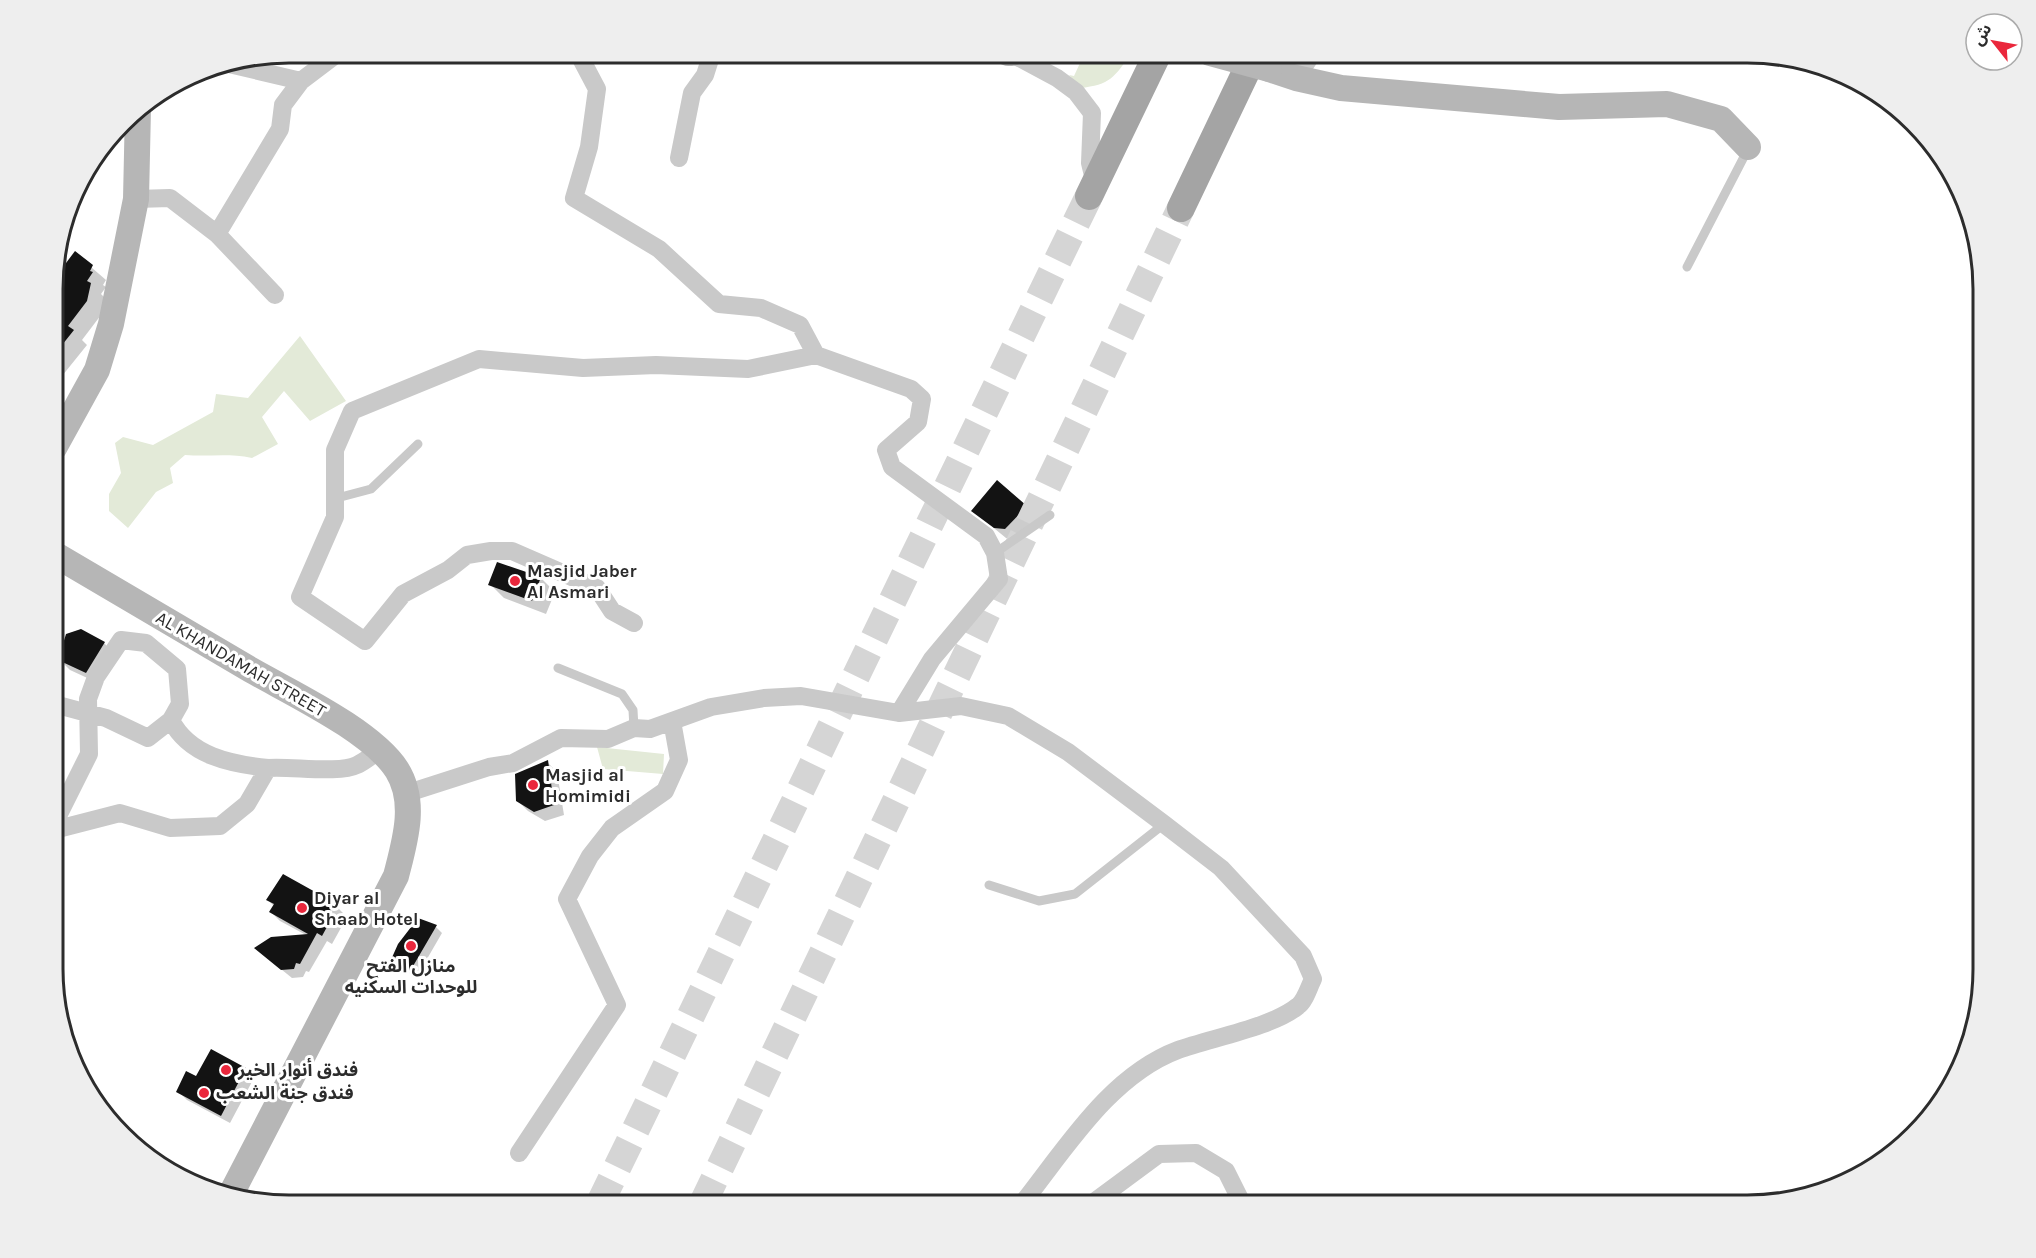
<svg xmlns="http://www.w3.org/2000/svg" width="2036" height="1258" viewBox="0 0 2036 1258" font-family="Karla,'Noto Sans Arabic',sans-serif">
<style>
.green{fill:#e3ead8}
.shadow{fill:#0003}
.building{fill:#131313}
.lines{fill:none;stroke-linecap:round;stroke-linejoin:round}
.primary-tunnel{stroke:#d5d5d5;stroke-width:28;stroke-dasharray:28 14;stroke-linecap:butt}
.lane{stroke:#c9c9c9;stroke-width:9}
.street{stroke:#c9c9c9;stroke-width:18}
.secondary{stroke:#b6b6b6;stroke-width:26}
.primary{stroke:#a4a4a4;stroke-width:28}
.secondary-bridge{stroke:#b6b6b6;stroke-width:26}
.poi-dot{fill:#ea273c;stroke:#fff;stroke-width:2}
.labels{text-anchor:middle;stroke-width:6;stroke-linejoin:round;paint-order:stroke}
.poi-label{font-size:18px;font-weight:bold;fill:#2c2c2c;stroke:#fff;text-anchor:start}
.street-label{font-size:18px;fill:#2c2c2c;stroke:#fff}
.rim{fill:none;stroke:#2c2c2c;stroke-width:3}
</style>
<rect width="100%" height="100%" fill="#fff"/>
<path class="green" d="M1102,53H1131C1115,77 1110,85 1080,88L1069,75L1074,76L1080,63L1097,59Z
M300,336L346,401L310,421L284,391L262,417L278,444L252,458C228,453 209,457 185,455L170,468L173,483L156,492L128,528L109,511V494L121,473L115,443L123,437L153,445L213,412L216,394L248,398Z
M597,747L664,754L663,774L603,769Z"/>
<path class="shadow" d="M76,254L106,280L103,285L106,287L101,294L105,298L101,315L82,340L87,345L54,386V281Z
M997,482L1036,518L1016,539L1006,538L973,511Z
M498,564L541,578L555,592L546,614L504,598L490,584Z
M104,643L114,653L96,682L70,670L60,660Z
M547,762L557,772L564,815L545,821L528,811L517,800Z
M268,900L334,904L343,913L338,922L342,926L332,944L327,941L309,972L306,971L303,977L292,978L256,949L306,935L280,921L271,912L274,906Z
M436,927L442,933L416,978L392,961Z
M245,1069L254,1078L230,1123L187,1100L178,1091Z"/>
<path class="building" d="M75,251L93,265L90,271L93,272L87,281L91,283L87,301L68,326L74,330L54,355V279Z
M997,480L1027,506L1005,529L994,528L971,511Z
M497,562L541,577L532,601L488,585Z
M81,629L105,642L86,673L58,660L66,634Z
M548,760L554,805L534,812L516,801L515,774Z
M283,874L335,903L329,913L333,916L322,936L317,933L300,964L296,963L294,969L281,970L254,948L271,937L308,934L269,912L274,904L266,900Z
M418,918L437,925L409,973L390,962L398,944Z
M211,1049L246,1068L221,1116L176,1092L186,1071L196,1076Z"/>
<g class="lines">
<path class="primary-tunnel" d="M599,1205L1089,196
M702,1205L1181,208"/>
<path class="lane" d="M1687,267L1748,149
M337,498L371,489L418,444
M995,553L1050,515
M558,668L622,694L633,710L634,728
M989,885L1039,901L1075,894L1164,824"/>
<path class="street" d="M578,53L597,89L589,147L574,198L659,249L719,304L761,308L800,325L816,355
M1012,54L1057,78L1076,92L1092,113L1090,163L1095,184
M1296,78L1313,53
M301,81L338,53
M679,158L692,93L705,75L712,53
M136,199L170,198L217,234L280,129L283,105L301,81L229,64
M217,234L275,295
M634,623L612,611L597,588L512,551H491L467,555L448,570L403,594L365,641L300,597L335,517V450L352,411L479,359L583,368L656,365L748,369L816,355L911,389L922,399L918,422L886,450L892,467L986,536L995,553L999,579L932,659L899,713
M54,704L106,718L148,738L171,720
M408,793L489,767L513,763L561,738L608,739L634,728L650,729L711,707L764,698L801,696L899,713L961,706L1008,716L1068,752L1164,824L1221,868L1303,956L1313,979C1309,987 1305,1001 1298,1006C1273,1027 1211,1038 1178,1050C1109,1076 1065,1150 1021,1205
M54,824L89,754L88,699L96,677L121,640L146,643L177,669L180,704L171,720C189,756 231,764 268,768
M54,830L120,813L170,828L220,826L247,804L268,768C291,766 339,774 357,765C366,761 373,754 381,749
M519,1153L617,1005L567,899L590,856L612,828L665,791L679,760L672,721
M1090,1205L1159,1154L1196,1153L1226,1171L1243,1205"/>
<path class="secondary" d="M1008,53H1012
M1269,69L1296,78L1341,88L1559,107L1667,104L1721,119L1748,147
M54,448L97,370L111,324L136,199L138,108
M54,554C120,593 186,632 251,670C293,694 372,731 397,770C417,802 405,841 396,876L230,1196"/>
<path class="primary" d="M1089,196L1158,53
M1181,208L1255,53"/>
<path class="secondary-bridge" d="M1210,53L1269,69"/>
</g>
<g class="poi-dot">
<circle cx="515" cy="581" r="6"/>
<circle cx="533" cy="785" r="6"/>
<circle cx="302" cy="908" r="6"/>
<circle cx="411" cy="946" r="6"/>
<circle cx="226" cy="1070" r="6"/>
<circle cx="204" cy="1093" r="6"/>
</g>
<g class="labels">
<g class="poi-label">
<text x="527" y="577">Masjid Jaber<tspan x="527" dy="21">Al Asmari</tspan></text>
<text x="545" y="781">Masjid al<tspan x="545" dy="21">Homimidi</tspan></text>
<text x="314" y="904">Diyar al<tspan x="314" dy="21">Shaab Hotel</tspan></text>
<text x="411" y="972" text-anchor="middle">منازل الفتح<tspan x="411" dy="21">للوحدات السكنيه</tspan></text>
<text x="238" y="1076">فندق أنوار الخير</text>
<text x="216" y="1099">فندق جنة الشعب</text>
</g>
<g class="street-label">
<text transform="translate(241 664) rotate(30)" y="6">AL KHANDAMAH STREET</text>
</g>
</g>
<path d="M0 0H2036V1258H0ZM289 63H1747A226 226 0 0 1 1973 289V969A226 226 0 0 1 1747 1195H289A226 226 0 0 1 63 969V289A226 226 0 0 1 289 63Z" fill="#eee" fill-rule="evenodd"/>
<path class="rim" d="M289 63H1747A226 226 0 0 1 1973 289V969A226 226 0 0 1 1747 1195H289A226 226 0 0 1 63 969V289A226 226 0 0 1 289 63Z"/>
<g transform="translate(1994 42) rotate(301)"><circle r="28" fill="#ffffff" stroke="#ababab" stroke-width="1.5"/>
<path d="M0-4.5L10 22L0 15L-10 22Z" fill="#ea273c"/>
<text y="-9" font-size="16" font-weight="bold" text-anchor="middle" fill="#2c2c2c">ش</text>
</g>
</svg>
